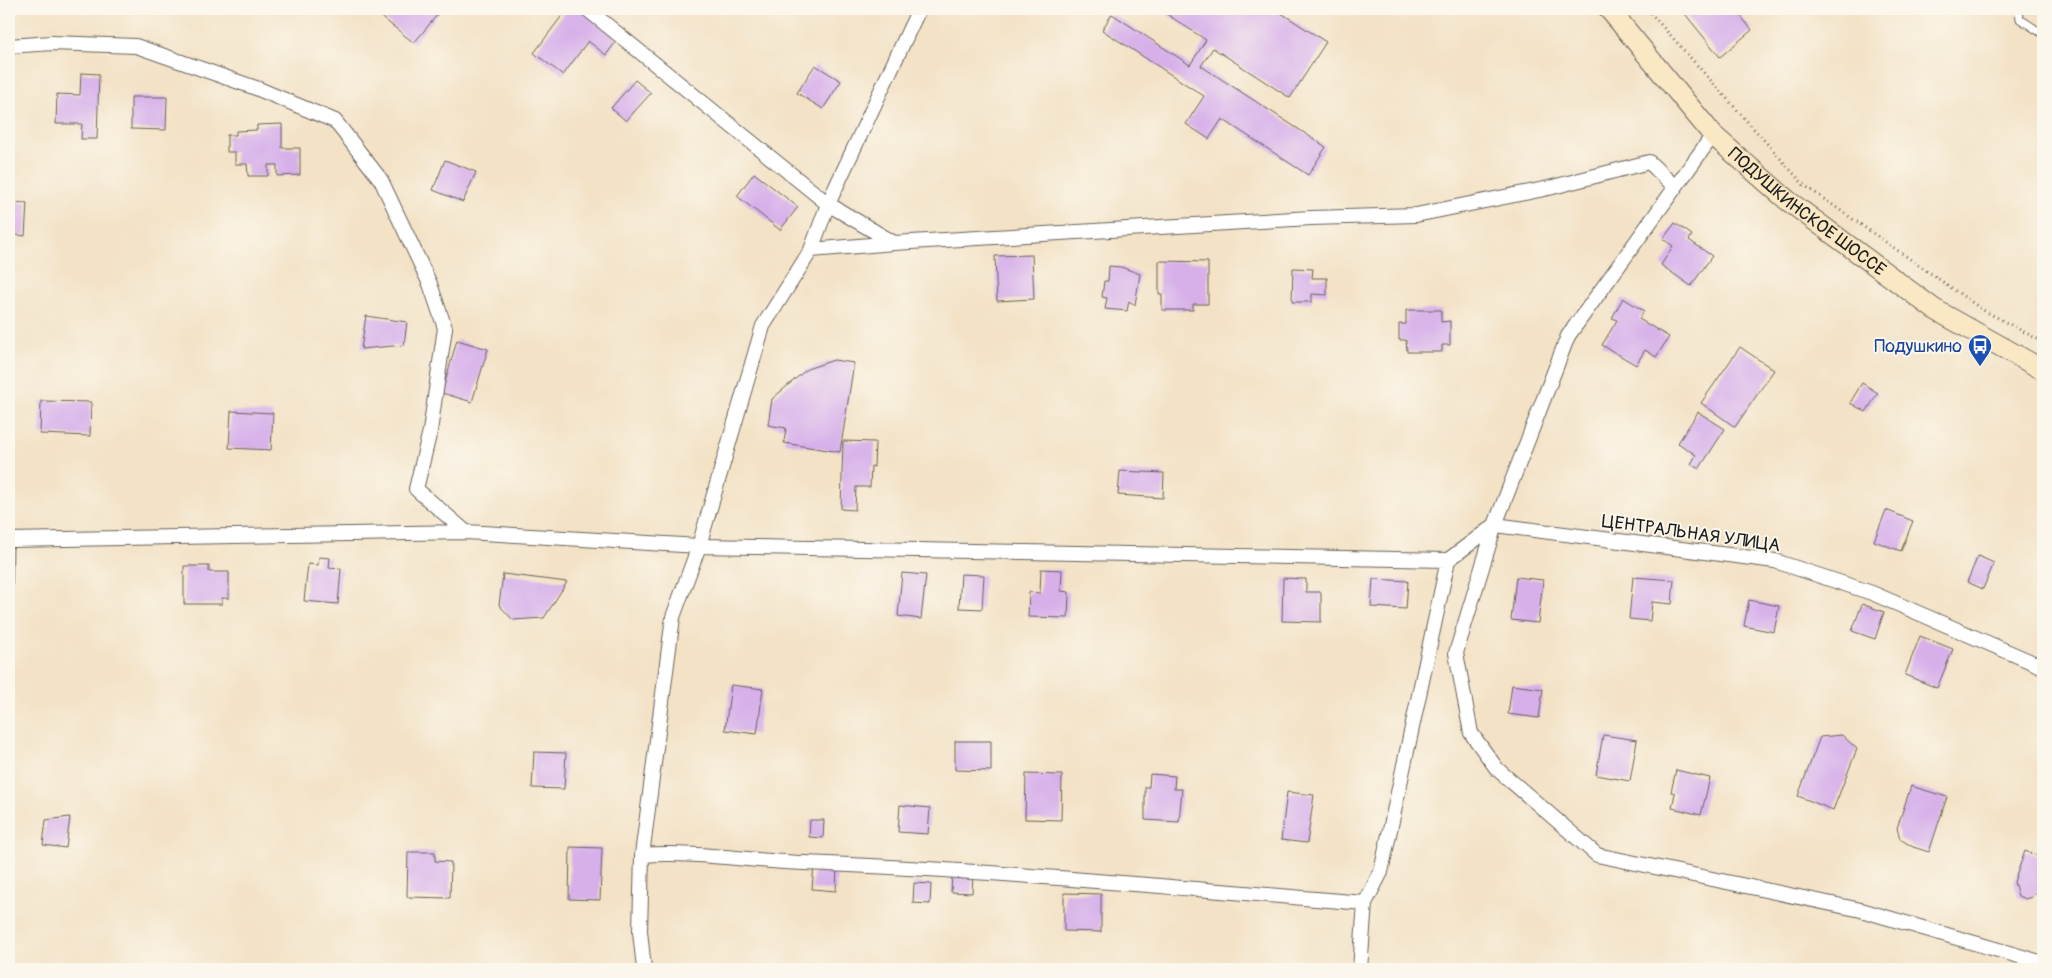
<svg xmlns="http://www.w3.org/2000/svg" width="2052" height="978" viewBox="0 0 2052 978" font-family="Pangolin,sans-serif">
<style>
.building{fill:#d7b0ea}
.lines{fill:none;stroke-linecap:round;stroke-linejoin:round}
.service-casing{stroke:#676158;stroke-width:9}
.minor-casing{stroke:#676158;stroke-width:16}
.secondary-casing{stroke:#676158;stroke-width:22}
.path{stroke:#676158;stroke-width:3;stroke-dasharray:1 4;stroke-linecap:butt}
.service{stroke:#fff;stroke-width:7}
.minor{stroke:#fff;stroke-width:14}
.secondary{stroke:#fae7c3;stroke-width:20}
.labels{text-anchor:middle;stroke-width:4;stroke-linejoin:round;paint-order:stroke}
.street-label{font-size:18px;fill:#1c1c1c;stroke:#fbf7ec}
.transit-label{font-size:18px;fill:#164399;stroke:#fbf7ec;text-anchor:end}
</style>
<rect width="100%" height="100%" fill="#fbf7ec"/>
<filter id="ink" filterUnits="userSpaceOnUse"><feTurbulence type="fractalNoise" baseFrequency=".02" numOctaves="2"/><feDisplacementMap in="SourceGraphic" scale="10" xChannelSelector="R" yChannelSelector="G"/><feConvolveMatrix kernelMatrix="1 2 1 2 8 2 1 2 1" color-interpolation-filters="sRGB"/></filter>
<filter id="wash" filterUnits="userSpaceOnUse"><feTurbulence type="fractalNoise" baseFrequency=".0096" numOctaves="4" result="noise"/><feDisplacementMap in="SourceGraphic" scale="20" xChannelSelector="R" yChannelSelector="G"/><feGaussianBlur stdDeviation="1.12" result="paint"/><feColorMatrix in="noise" values="0 0 0 0 0 0 0 0 0 0 0 0 0 0 0 0 0 1.4 0 .05"/><feComposite in="paint" operator="in"/></filter>
<g filter="url(#wash)">
<rect width="100%" height="100%" fill="#f3e2c6"/>
<g id="blocks">
<path class="building" d="M384,9H442L414,43L379,15Z
M567,9H579L618,39L606,55L588,41L563,75L534,53Z
M1168,9H1275L1326,42L1290,98L1213,48L1201,66L1326,147L1308,175L1222,119L1209,139L1186,124L1204,96L1102,30L1112,14L1190,65L1206,40L1165,13Z
M1681,9H1735L1752,30L1720,57Z
M815,65L841,81L823,109L797,93Z
M81,73L99,74L97,139H81L82,124H56L57,94L80,95Z
M635,80L651,93L626,121L611,108Z
M131,97H167L166,130L131,129Z
M282,124V148H300V175L277,176V165H268V176H248L247,164H235V152H227V135H236V131L257,130V125Z
M445,160L476,172L463,202L433,190Z
M754,173L798,207L780,230L737,196Z
M9,202L27,203L25,236L9,234Z
M1675,223L1692,235L1689,240L1712,256L1691,286L1661,265L1673,246L1663,239Z
M1032,255L1034,299L997,301L995,256Z
M1159,261L1208,262V304H1193V310H1162V294H1159Z
M1109,266L1121,267L1140,274L1135,305L1129,301L1127,311L1105,309L1107,298L1102,297L1104,281H1108Z
M1293,268L1313,269L1312,278H1327V295L1312,294V302H1292Z
M1623,298L1644,311L1639,319L1669,337L1656,357L1645,350L1636,365L1602,345L1617,320L1612,318Z
M1406,310H1441V322L1450,321V345H1442V352H1407L1406,340H1399V324H1406Z
M366,316L407,322L404,345L361,349Z
M457,340L488,349L472,402L442,393Z
M1740,347L1774,370L1735,427L1701,403Z
M834,360L854,363L840,452L784,443L786,428L768,425L772,399L807,369Z
M1862,383L1878,393L1866,412L1850,403Z
M41,401L91,402L90,436L40,434Z
M231,411L273,413L271,450L229,448Z
M1698,412L1725,429L1699,469L1691,464L1696,455L1678,443Z
M843,441L875,442L874,467L871,466L870,487H856L855,510L841,509Z
M1120,471L1164,473L1163,498L1118,495Z
M1886,510L1913,521L1901,551L1874,541Z
M9,547H13L12,601H9Z
M1978,556L1994,563L1983,589L1967,582Z
M319,557L330,558L329,568L341,569L338,604L304,601L308,564L318,565Z
M184,566H209V572H229V598H222V604H184Z
M1041,569L1062,570L1061,591L1069,592L1068,618L1028,617L1029,592L1040,593Z
M902,573L926,575L921,619L898,616Z
M503,574L567,582L544,618L513,620L499,605Z
M961,574L984,575L982,609L959,608Z
M1516,577L1543,580L1538,623L1511,620Z
M1633,577L1674,580L1672,604L1652,602L1650,621L1629,619Z
M1283,578L1306,579V592H1321V622L1282,621Z
M1373,579L1408,581L1406,609L1371,607Z
M1749,600L1779,606L1774,632L1744,626Z
M1862,604L1884,612L1875,639L1852,631Z
M1920,636L1953,649L1937,688L1905,675Z
M731,685L763,689L757,734L725,730Z
M1512,685L1543,689L1539,718L1508,714Z
M1603,735L1637,740L1630,781L1596,775Z
M1842,735L1857,749L1833,810L1798,796L1820,737Z
M955,741H991V771L955,770Z
M534,752L566,753L564,789L532,788Z
M1676,770L1710,778L1701,815L1672,808L1675,793L1671,792Z
M1026,774L1062,775L1061,820L1025,819Z
M1150,774L1175,776L1174,789H1182L1179,822L1145,820V787H1149Z
M1911,786L1947,797L1929,852L1913,847L1900,839L1897,828Z
M1287,792L1314,795L1307,843L1281,840Z
M900,805L930,808L928,834L898,832Z
M70,817L66,848L43,845L46,820Z
M810,820H824L823,838L809,837Z
M570,847L602,848L600,900L569,899Z
M2025,851L2043,858V883L2032,897L2025,899L2018,896L2014,882Z
M408,852H435V861L451,862L450,898L407,897Z
M814,864L837,866L836,891L812,889Z
M952,874L973,875L972,893L951,892Z
M914,883L931,884L930,904L913,903Z
M1064,893L1101,894V932L1064,931Z"/>
</g>
</g>
<g filter="url(#ink)">
<use href="#blocks" fill-opacity="0" stroke="#676158" stroke-width="1"/>
<g class="lines">
<g class="service-casing">
<path id="service" d="M2019,9L2020,19L2043,34"/>
</g>
<g class="minor-casing">
<path id="minor" d="M587,9L828,204L894,243
M9,46L52,43L136,46L256,88L335,121L381,180L430,284L445,328L430,431L416,489L466,532
M1713,135L1568,336L1495,525L1456,653L1471,733L1497,769L1597,855L1861,910L2043,963
M811,250L828,204L919,9
M9,540L466,532L699,546L1448,560
M642,855C695,851 750,861 804,863C991,870 1178,888 1365,903
M644,969L640,931L642,855L673,617L699,546L763,326L811,250L894,243L1311,218L1416,215L1549,188L1649,162L1675,187
M1360,969L1365,903L1381,872L1448,560L1495,525L1775,561L1872,593L2043,667"/>
</g>
<g class="secondary-casing">
<g id="secondary">
<path id="s1" d="M1609,9L1713,135L1787,200L1934,309L2043,370"/>
</g>
</g>
<path class="path" d="M1647,9L1804,185L1983,310L2043,342"/>
<use href="#service" class="service"/>
<use href="#minor" class="minor"/>
<use href="#secondary" class="secondary"/>
</g>
</g>
<defs>
<g id="bus-pin" transform="scale(1.25)"><path d="M0 17L-7.5 6A9.5 9.5 0 1 1 7.5 6Z" fill="#1a4fb4" stroke="#fbf7ec"/><path d="M-5-6H5V4H4V6H2V4H-2V6H-4V4H-5ZM-3.5-4V0h7V-4ZM-3.5 1.2v1.5H-2V1.2ZM2 1.2v1.5H3.5V1.2Z" fill="#fff"/></g>
</defs>
<g fill-rule="evenodd">
<use href="#bus-pin" x="1980" y="346"/>
</g>
<g class="labels">
<g class="street-label">
<text dy="6" stroke="none"><textPath href="#s1" startOffset="285">ПОДУШКИНСКОЕ ШОССЕ</textPath></text>
<text transform="translate(1691 533) rotate(8)" y="6">ЦЕНТРАЛЬНАЯ УЛИЦА</text>
</g>
<g class="transit-label">
<text x="1962" y="352">Подушкино</text>
</g>
</g>
<rect width="2052" height="978" fill="none" stroke="#fbf7ec" stroke-width="30"/>
</svg>
